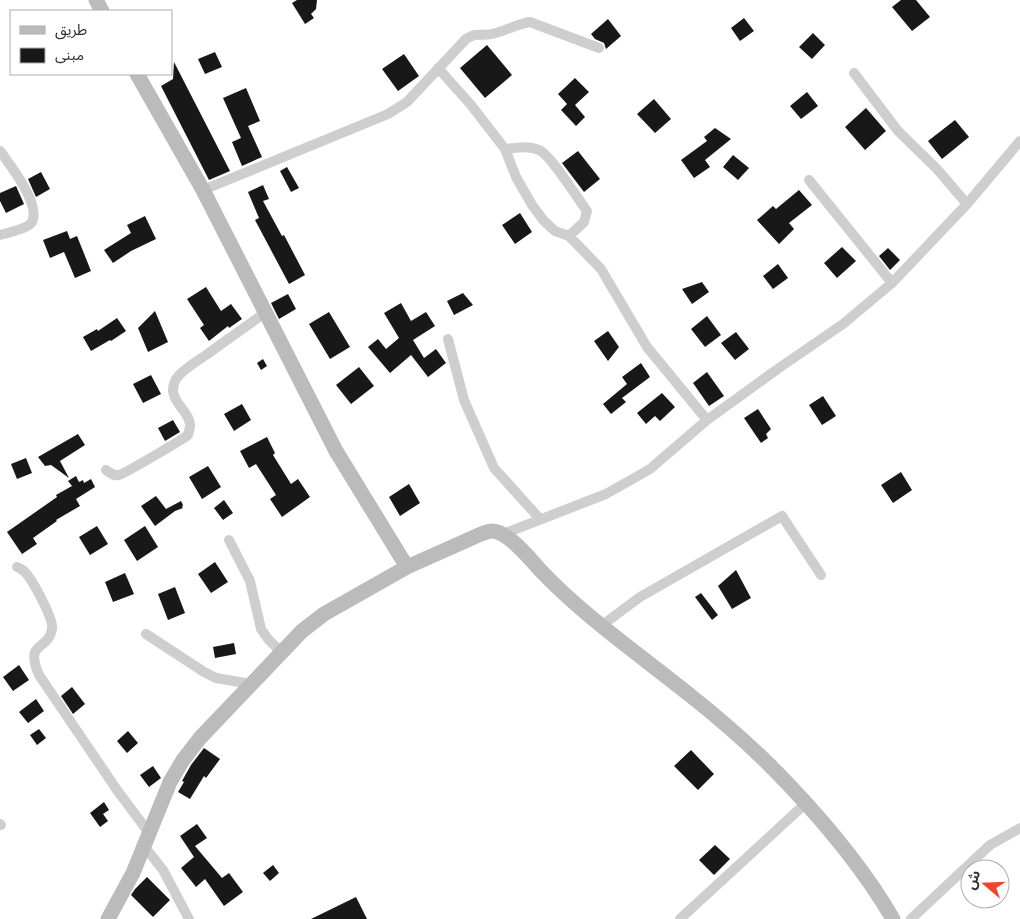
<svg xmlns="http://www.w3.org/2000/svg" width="1020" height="919" viewBox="0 0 1020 919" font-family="'Noto Sans','Noto Sans Arabic',sans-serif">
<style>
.building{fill:#181818}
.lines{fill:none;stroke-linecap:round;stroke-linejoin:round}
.street{stroke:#cecece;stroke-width:10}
.secondary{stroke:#bbb;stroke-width:15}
</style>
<rect width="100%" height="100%" fill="#fff"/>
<path class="building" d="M297,0H317L316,9L311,14L314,18L305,24L292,3Z
M901,0H916L930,17L912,31L892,7Z
M744,18L754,31L740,41L731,28Z
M608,19L621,36L606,49L604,43L595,39L591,34Z
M813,33L825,45L812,59L799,47Z
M487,45L512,75L485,98L460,68Z
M215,52L222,67L205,74L198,59Z
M404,54L419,76L398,91L382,69Z
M174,62L230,171L209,180L161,86L173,79Z
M575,78L589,92L575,105L585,117L576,126L561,110L567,104L558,94Z
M246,88L260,121L248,126L262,157L242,166L232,142L241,138L223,98Z
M807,92L818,106L801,119L790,106Z
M654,99L671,119L655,133L637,114Z
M866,108L886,131L865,150L845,127Z
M955,120L969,137L942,159L928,141Z
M715,128L731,139L705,160L710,167L694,178L681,160L707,141L704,137Z
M578,151L600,179L584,192L562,163Z
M733,155L749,168L738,180L723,167Z
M287,167L299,188L291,192L280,171Z
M41,172L50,189L36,197L28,179Z
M263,185L269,199L263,201L282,236L284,235L305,275L289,284L255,220L259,218L248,192Z
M16,186L24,204L6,213L0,201V193Z
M799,190L812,205L789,223L794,229L779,244L757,220L773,206L776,209Z
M520,213L532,232L515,244L502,225Z
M145,216L156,239L131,251L113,263L104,250L131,233L127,225Z
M67,231L70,239L77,236L91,271L75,278L64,252L50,258L43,240Z
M842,247L856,261L837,278L824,263Z
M888,248L900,260L890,270L879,256Z
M778,264L788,278L773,289L763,276Z
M702,282L709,292L692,304L682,289Z
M206,287L221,311L231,304L242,319L229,328L228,326L209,341L200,328L204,325L187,299Z
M463,293L473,305L454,315L447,301Z
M288,294L296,309L279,319L271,303Z
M401,303L411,321L426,312L435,326L413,340L424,358L436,349L446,363L428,377L411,355L390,373L368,347L378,339L386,349L399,338L384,313Z
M155,311L168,342L148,352L138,328Z
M329,312L350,347L330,359L309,324Z
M707,316L721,335L705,347L691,329Z
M117,318L126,331L111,341L110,340L91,351L83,337L97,329L98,331Z
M608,331L619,347L608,361L594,341Z
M736,332L749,349L735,360L721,343Z
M263,359L267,366L261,370L257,363Z
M641,363L650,377L622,398L626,402L611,414L603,404L627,384L622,377Z
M359,367L374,386L351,404L336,385Z
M707,372L724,396L709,406L693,383Z
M151,375L161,394L143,403L133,384Z
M662,393L675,407L660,421L655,416L646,424L637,413Z
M823,396L836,416L822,425L809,405Z
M242,404L251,420L234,431L224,414Z
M758,409L771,429L766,434L768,438L761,443L744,418Z
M173,420L180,432L165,441L158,428Z
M78,434L85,445L60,461L69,478L51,465L45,466L38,457Z
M267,437L275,453L273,455L291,484L298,479L310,497L282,517L270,499L276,495L256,464L249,468L240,451Z
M26,458L32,473L17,479L11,464Z
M208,466L221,487L202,499L189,477Z
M901,472L912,490L893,503L881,485Z
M76,476L79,482L83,480L84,483L91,479L95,487L76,499L80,506L56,520L57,521L33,538L37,544L22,554L7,532L57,497L56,495L72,486L68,481Z
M409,484L420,503L400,516L389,497Z
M156,496L166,509L181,501L183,505L182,507L183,508L175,511L155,526L141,506Z
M224,500L233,513L223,520L214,508Z
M97,526L108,544L90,555L79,537Z
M145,526L158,547L137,561L124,540Z
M215,562L228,582L211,593L198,574Z
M736,570L751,598L732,609L718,586Z
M125,573L134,594L113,602L105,582Z
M175,587L185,613L168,620L158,594Z
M701,593L718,615L712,620L695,597Z
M234,643L236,654L215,658L213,647Z
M19,665L29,680L13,691L3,677Z
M72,687L85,704L73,714L61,696Z
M36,699L44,711L28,723L19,712Z
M39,729L46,738L37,745L30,735Z
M128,731L138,743L127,753L117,741Z
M204,748L220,759L206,778L204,776L190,799L178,792L184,782L182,781L191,765Z
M691,750L714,774L698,790L674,766Z
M153,766L161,778L149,787L140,775Z
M104,802L109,810L103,814L108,821L100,827L90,813Z
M197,824L207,838L195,846L222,878L229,873L243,892L224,906L205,879L196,887L181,868L194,857L180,836Z
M715,845L730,859L714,875L699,860Z
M273,865L279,873L270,881L263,873Z
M147,877L170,900L153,917L131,895L135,889Z
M356,897L367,919H311Z"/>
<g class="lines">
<path class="street" d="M438,68L471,105L505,149L516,177L532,205L544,221L555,231L569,236L601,269L647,347L707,420
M854,73L898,131L937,169L967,204
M505,149C516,148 528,145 539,150C550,154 578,199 587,211L584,222L569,236
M0,151C10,165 41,204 32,222C29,228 7,233 0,235
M809,180L892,283
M203,190L388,114L407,102L466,39C479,31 479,37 492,34C505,31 517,24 530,22L599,48
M448,339L464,400L494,468L540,519
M106,470C110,473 113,476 119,475C124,474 185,438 188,435C188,434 190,428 190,427C192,411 164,400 176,379C183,369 196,362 206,355C225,341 245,327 265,313
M503,534L606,494L650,469L707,420L779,368L843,324L892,283L967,204L1020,141
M229,540L250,581L261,629L268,639L281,652
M17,567C18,567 24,571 24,571C32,579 54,619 52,629C48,652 24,640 39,675L117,790L149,833
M601,626L640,597L782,516L821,575
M146,634L204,672L216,678L251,684
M0,824L1,825
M144,846L163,870L189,919
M680,919L805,804
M911,919L990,845L1020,828"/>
<path class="secondary" d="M96,0L102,11
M137,74L203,190L336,451L407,567L481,534C484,533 488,531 492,531C508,531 530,559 541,571C586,618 640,655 691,696C725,723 759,753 789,785C827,825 865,871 893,919
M108,919L133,873L170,782L183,760L200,738L302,631L324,614L407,567"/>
</g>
<rect x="10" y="10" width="162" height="65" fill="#ffffff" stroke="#adadad"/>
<rect x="20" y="26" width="25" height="8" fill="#bbbbbb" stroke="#adadad"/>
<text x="55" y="35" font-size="15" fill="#313131">طريق</text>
<rect x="20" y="48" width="25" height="15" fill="#181818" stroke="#adadad"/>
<text x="55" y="60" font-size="15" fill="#313131">مبنى</text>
<g transform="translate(985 884) rotate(289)"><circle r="24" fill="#ffffff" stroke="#adadad"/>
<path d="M0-4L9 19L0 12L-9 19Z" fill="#f2442a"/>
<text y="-8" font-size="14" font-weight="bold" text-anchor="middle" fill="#313131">ش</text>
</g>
</svg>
